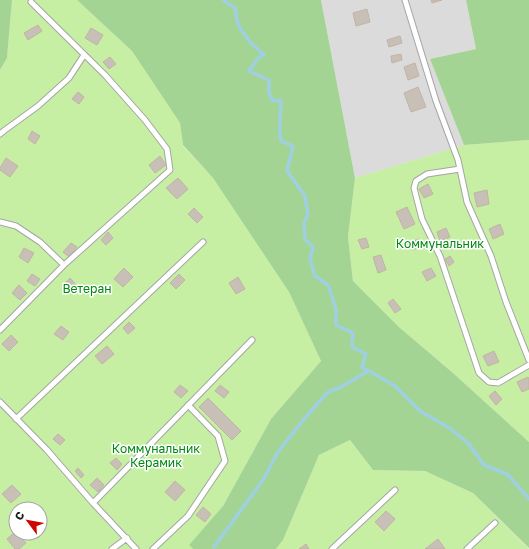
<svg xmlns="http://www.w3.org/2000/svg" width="529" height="549" viewBox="0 0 529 549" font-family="'Golos Text',sans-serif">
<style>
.residential{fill:#dcdbdb}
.grass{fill:#c6efa4;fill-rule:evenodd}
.forest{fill:#a4d494}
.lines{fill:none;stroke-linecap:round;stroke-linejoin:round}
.stream{stroke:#9fd0e2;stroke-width:3.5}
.building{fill:#c8bfb6;stroke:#c3b3a4}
.service-casing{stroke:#a5a5a5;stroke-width:7}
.service{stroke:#fff;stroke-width:5}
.labels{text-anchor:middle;stroke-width:3;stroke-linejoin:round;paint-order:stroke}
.park-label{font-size:12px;fill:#018811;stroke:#fff}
</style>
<rect width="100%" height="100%" fill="#f0ece3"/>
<path class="residential" d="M321,0H466L476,49L430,59L464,145L355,178Z"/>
<path class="grass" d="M12,0H77L132,51L180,123L183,146L213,178L289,292L321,361L271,419L223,506L189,545L193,549H0V70L7,58ZM16,509H40V533H16Z
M529,140V442L453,373L400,328L353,281L348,237L355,178L464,145Z
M350,440L373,470L425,471L473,493L529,549H276L283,540L319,455Z"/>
<path class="forest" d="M0,0H12L7,58L0,70Z
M77,0H321L355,178L348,237L353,281L400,328L453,373L529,442V548L473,493L425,471L373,470L350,440L319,455L283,540L276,549H193L189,545L223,506L271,419L321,361L289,292L213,178L183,145L180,123L132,51Z
M466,0H529V140L464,145L430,59L476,49Z"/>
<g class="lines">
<path class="stream" d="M223,0L235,8L238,25L249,41L264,55L258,58L249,71L269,80V93L272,100L281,101C281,114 278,128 281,141L293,146L287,171L305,196L308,215L304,223L305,239L313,247L310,259L315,276L328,285L336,309V325L353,333L352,347L366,354L362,367L395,386L420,411L451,429L469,444L484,465L507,474L529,499
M214,547L263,480L278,452L304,419L328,392L341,387L368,371"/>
</g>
<path class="building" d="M431,0H442L432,3Z
M367,9L370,22L356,26L353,13Z
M38,25L42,31L28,40L24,33Z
M91,28L103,35L97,45L85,38Z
M400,36L402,43L389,47L387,40Z
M401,54L402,60L392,63L391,56Z
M110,57L116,64L109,69L103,62Z
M415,63L419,76L408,80L404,67Z
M418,87L426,107L411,112L404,93Z
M78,92L84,97L79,104L72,99Z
M32,131L40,136L35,144L28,139Z
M160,156L166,165L155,173L149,165Z
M6,158L18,166L10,177L0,170V168Z
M178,178L188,189L177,199L166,188Z
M428,184L433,194L424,198L419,189Z
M487,190L489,204L477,207L474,193Z
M407,207L415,224L404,229L396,212Z
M194,208L203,217L197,223L188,214Z
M500,224L504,234L493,239L489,229Z
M446,228L450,237L440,241L437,232Z
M108,232L113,238L106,245L101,240Z
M366,238L369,247L362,249L358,240Z
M419,239L421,246L413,250L410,242Z
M71,243L77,247L69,257L63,252Z
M24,248L34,253L28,263L19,257Z
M381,255L386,270L378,273L373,257Z
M450,256L454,262L449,266L445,259Z
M124,268L133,277L123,287L114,279Z
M431,268L436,276L427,281L422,272Z
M32,274L40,279L35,286L27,281Z
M179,274L185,280L176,289L170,283Z
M238,277L245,289L236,294L229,283Z
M70,278L77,286L69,294L62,286Z
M19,285L27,293L20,300L12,293Z
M393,299L401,309L395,313L388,303Z
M129,322L135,328L128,334L123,328Z
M61,326L69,332L63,340L54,334Z
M11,335L18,342L9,351L2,344Z
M107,346L114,354L102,364L95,356Z
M494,351L499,362L488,366L483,356Z
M528,377L529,379V389L522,392L517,382Z
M180,385L188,391L181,398L174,392Z
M220,385L229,392L224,398L215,391Z
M495,391L502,399L496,405L489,396Z
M208,398L241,431L232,440L199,407Z
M58,434L65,440L60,445L53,439Z
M116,458L122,464L117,470L110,463Z
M78,468L84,475L81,478L75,471Z
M97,478L104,485L98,492L90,485Z
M175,481L185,490L175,501L165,492Z
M12,485L21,494L11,503L2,494Z
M203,507L211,514L205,522L196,515Z
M386,511L395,519L384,531L375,522Z
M40,524L46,529L38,538L32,533H40Z
M16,531V533H17L26,543L19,549H15L7,539Z
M438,539L445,549H425Z
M306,544L309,549H299Z"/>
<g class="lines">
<g class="service-casing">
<path id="service" d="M405,0L436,101L458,160L467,202L491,256L506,302L529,360
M0,134L5,130L38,106L69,78L84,55
M460,169L427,174L416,181L414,188L422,219L440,256L479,373L489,382L498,383L529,365
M0,222L16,226L40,242L64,265
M0,330L64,265L170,170L167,149L145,120L105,75L31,2
M0,402L47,450L93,503L136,549
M16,419L203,242
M93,503L252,340
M112,549L127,538
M153,549L188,516L225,461L218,436L188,405
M332,549L395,490
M467,549L495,523"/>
</g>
<use href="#service" class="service"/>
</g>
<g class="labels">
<g class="park-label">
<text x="440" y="248">Коммунальник</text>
<text x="87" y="293">Ветеран</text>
<text x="156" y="453">Коммунальник<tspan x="156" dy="14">Керамик</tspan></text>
</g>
</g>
<g transform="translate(28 521) rotate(302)"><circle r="19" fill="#ffffff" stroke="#a5a5a5"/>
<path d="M0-3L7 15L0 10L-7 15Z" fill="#cc0800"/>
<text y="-6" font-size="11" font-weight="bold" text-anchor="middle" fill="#1e1e1e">С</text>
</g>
</svg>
